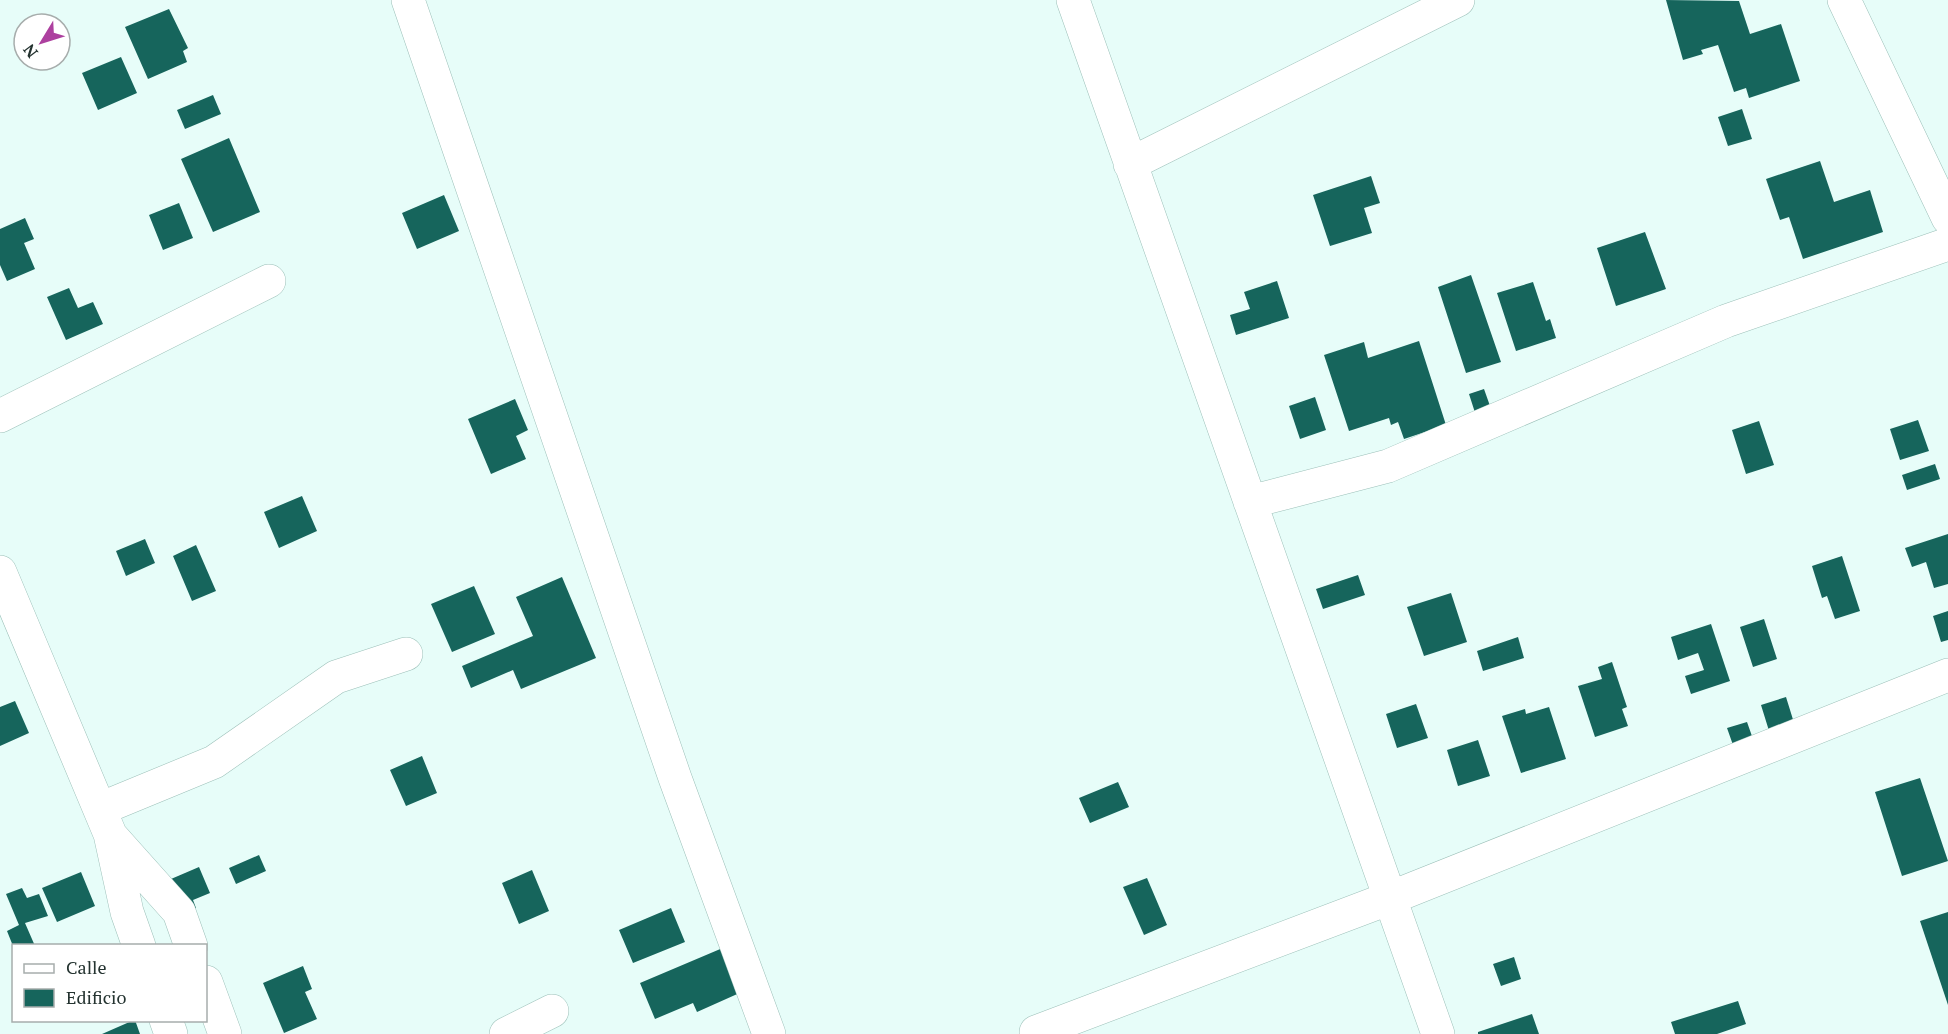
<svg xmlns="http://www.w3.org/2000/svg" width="1948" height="1034" viewBox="0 0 1948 1034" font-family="'PT Serif',serif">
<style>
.building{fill:#16655c}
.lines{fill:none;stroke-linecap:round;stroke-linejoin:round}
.minor-casing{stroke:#9cc0b9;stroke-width:34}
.minor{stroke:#fff;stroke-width:33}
</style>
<rect width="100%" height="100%" fill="#e7fdf9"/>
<path class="building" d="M1666,0L1739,1L1750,34L1781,24L1800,81L1749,98L1746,88L1734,92L1718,45L1701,50L1703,54L1683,60Z
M169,9L188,48L183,51L187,62L148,79L125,27Z
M121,57L137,93L98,110L82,73Z
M213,95L221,114L185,129L177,110Z
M1742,109L1752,139L1728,146L1718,117Z
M229,138L260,212L213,232L181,159Z
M1820,161L1834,202L1870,190L1883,232L1803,259L1789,217L1780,220L1766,179Z
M1371,176L1380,203L1364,208L1372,233L1330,246L1313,195Z
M444,195L459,231L417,249L402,213Z
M179,203L193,238L163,250L149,215Z
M25,218L34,239L24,243L35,269L7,281L0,265V229Z
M1645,232L1666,289L1616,306L1597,248Z
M1471,275L1501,362L1466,373L1438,287Z
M1277,281L1289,318L1236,335L1230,315L1250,309L1244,292Z
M1533,282L1546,321L1550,319L1556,338L1516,351L1497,293Z
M69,288L78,308L93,302L103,324L66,340L47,297Z
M1419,341L1446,425L1404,439L1398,422L1391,425L1389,418L1349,431L1324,355L1364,342L1368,358Z
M1484,389L1495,420L1479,425L1469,394Z
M1315,397L1326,430L1300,439L1289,406Z
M515,399L528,430L516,436L526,459L491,474L468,419Z
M1918,420L1929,451L1900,460L1890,429Z
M1759,421L1774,465L1746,474L1732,430Z
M1935,464L1940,479L1907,490L1902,475Z
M302,496L317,531L279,548L264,512Z
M1948,534V584L1934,588L1926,562L1912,567L1905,548Z
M145,539L155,563L126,576L116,551Z
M196,545L216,591L192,601L173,556Z
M1842,556L1860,611L1835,619L1827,596L1822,598L1812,566Z
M1358,575L1365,595L1323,609L1316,589Z
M562,577L596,658L521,689L513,670L471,688L462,666L533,636L516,597Z
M474,586L495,634L452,652L431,604Z
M1451,593L1467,642L1424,656L1407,607Z
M1948,611V640L1941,642L1933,616Z
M1764,619L1777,659L1753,667L1740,627Z
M1711,624L1730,681L1691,694L1685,676L1704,670L1698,653L1678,660L1671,637Z
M1518,637L1524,658L1483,671L1477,651Z
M1612,662L1627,707L1622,709L1628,726L1595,737L1578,686L1602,679L1598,667Z
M1786,697L1795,726L1770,734L1761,705Z
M15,701L29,733L0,746V707Z
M1416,704L1428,738L1397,748L1386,714Z
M1549,707L1566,759L1521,773L1502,716L1525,709L1526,714Z
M1747,722L1753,739L1733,745L1727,728Z
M1478,740L1490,776L1458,786L1447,750Z
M422,756L437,793L406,806L390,770Z
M1920,778L1948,861L1902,876L1875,792Z
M1118,782L1129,807L1090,823L1079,798Z
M259,855L266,871L236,884L229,868Z
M199,867L210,893L193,900L196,908L185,913L171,879Z
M532,870L549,911L519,924L502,883Z
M81,872L95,906L57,922L42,888Z
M1147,878L1167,925L1144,935L1123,887Z
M22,888L27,898L39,894L48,916L25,923L35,946H13L7,931L19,925L6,894Z
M671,908L685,942L633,963L619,930Z
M1948,912V1005L1920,921Z
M725,947L744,991L697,1012L693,1003L655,1019L640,983Z
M1514,957L1521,979L1501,986L1493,964Z
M303,966L312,989L305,992L317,1019L284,1033L263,983Z
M1738,1001L1746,1024L1717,1034H1675L1671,1022Z
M1532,1014L1539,1034H1478V1032Z
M135,1020L140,1034H102L134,1020Z"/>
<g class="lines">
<g class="minor-casing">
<path id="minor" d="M408,0L675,778L769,1034
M1073,0L1438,1034
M1844,0L1948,218
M1130,164L1458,0
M0,416L269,281
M1250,502L1388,466L1726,321L1948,244
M0,572L110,834L127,912L139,946
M100,809L214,762L336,677L406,654
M112,837L179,912L191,946
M206,982L225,1034
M166,1020L171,1034
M506,1034L552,1011
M1037,1034L1036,1032L1390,898L1948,675"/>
</g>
<use href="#minor" class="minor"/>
</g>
<rect x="12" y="944" width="195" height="78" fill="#ffffff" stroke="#a7adac" stroke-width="1.5"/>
<rect x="24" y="964" width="30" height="9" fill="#ffffff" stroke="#a7adac" stroke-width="1.5"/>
<text x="66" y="974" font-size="18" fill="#243330">Calle</text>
<rect x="24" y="989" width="30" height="18" fill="#16655c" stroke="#a7adac" stroke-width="1.5"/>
<text x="66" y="1004" font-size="18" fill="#243330">Edificio</text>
<g transform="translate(42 42) rotate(232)"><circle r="28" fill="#ffffff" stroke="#a7adac" stroke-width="1.5"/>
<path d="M0-4.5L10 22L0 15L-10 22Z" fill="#ad409f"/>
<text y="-9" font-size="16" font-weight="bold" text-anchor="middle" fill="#243330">N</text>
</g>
</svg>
